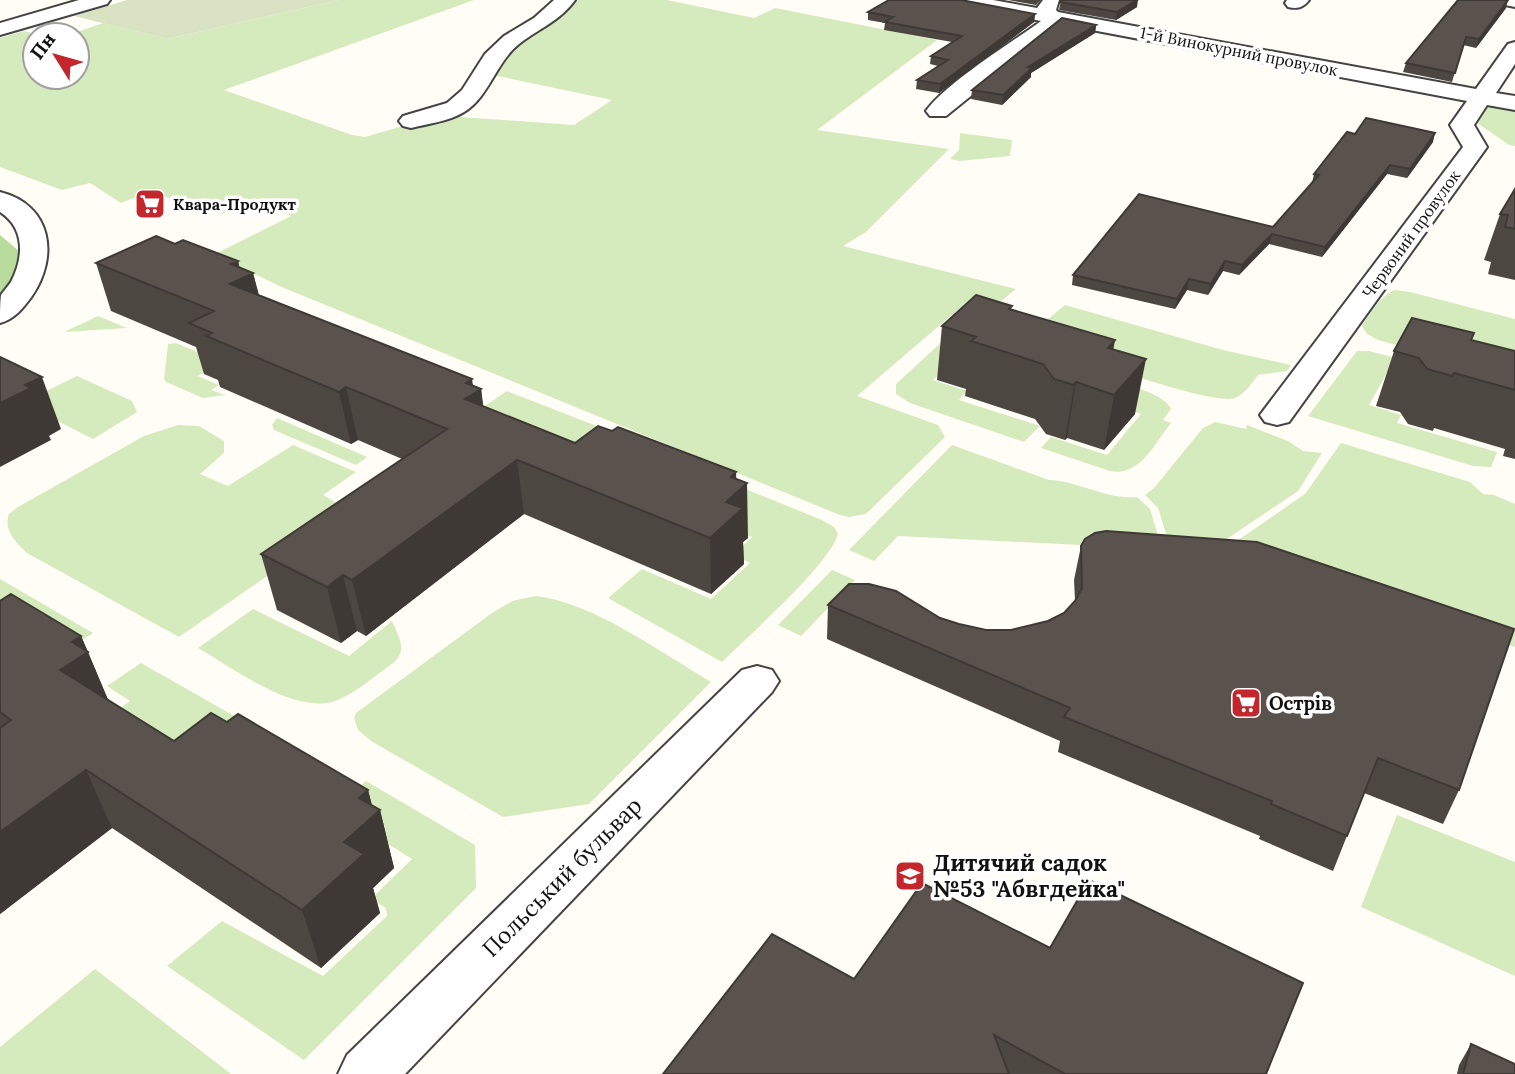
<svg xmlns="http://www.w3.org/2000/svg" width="1515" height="1074" viewBox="0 0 1515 1074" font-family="Lora,serif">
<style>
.green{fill:#d5ebbd}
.forest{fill:#b9dc9c}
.cemetery{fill:#d9e3c4}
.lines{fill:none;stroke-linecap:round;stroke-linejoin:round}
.minor-casing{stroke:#444;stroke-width:4}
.minor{fill:#fff;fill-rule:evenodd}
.wall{fill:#4d4742}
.shaded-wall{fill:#3f3936}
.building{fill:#5a524d;stroke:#3f3936;stroke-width:2}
.labels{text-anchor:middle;stroke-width:7;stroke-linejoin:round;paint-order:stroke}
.far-street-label{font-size:16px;fill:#111;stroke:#fff}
.far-poi-label{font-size:16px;font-weight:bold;fill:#111;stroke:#fff;text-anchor:start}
.poi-label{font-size:19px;font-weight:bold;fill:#111;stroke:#fff;text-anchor:start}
.near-poi-label{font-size:23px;font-weight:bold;fill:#111;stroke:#fff;text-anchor:start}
.near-street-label{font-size:23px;fill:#111;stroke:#fff}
</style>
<rect width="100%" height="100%" fill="#fffdf5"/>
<path class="green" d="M339,0H474L224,90L352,135L365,137L444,114L462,113L460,117L574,125L612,100L488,74L504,57L576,0H667L754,18L775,8L937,40L817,130L949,149L866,232L843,246L1016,289L1001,301L975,295L857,396L938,425L945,437L866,514L849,517L840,515L284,288L221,258L219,252L291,216L253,198L222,214L149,192L121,203L90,183L62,190L0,167V38L24,31L39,35H35V77H77V35H69L103,23L167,39Z
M1497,105L1515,107V146L1509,145L1476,122L1486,108Z
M960,133L1012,140L1010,156L960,161L950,159L959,150Z
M1395,290L1410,292L1515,319V377L1378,340L1367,334L1362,326C1370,313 1381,295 1395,290Z
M1065,305L1223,350L1291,365L1287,371L1258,375C1252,383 1245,394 1235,398C1213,406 1082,358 1052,349L1042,324Z
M98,316L127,328L64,332Z
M946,338L968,347L933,380L967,391L959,400L1040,426L1024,442L910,403L896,394V384Z
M176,343L221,362L198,376L219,385L211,390L225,395L203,398L166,382L164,379L168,344Z
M1357,351H1369L1392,357L1389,369L1369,405L1401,415L1397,423L1497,452L1491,467L1473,466L1308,416Z
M1089,374C1108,380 1164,391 1171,409L1163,420L1171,423C1154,444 1140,477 1110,471L1041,448L1051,437L1107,455L1141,414L1116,405Z
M77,376L132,401L137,412L93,439L22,403Z
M507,391L643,444L696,469L464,420Z
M277,418L367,457L356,465L274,430L272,425Z
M1215,422L1246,429L1247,425L1288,441L1303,451L1322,453L1298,491L1212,549L1169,543L1158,508L1145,495L1154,488L1203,428Z
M178,425L199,426L224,441V453L200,474L228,486L293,445L356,472L323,495L344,507L331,532L179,637L27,553C16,543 3,530 9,514L18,507L144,436Z
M1341,443L1470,482L1483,494L1494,495L1515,504V647L1221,552L1305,494Z
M952,445L1049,480C1080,481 1106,500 1137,497L1150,509L1160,542L1142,548L898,536L874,561L849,550Z
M728,482L822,520L834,527L838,534C830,564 747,637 722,662L608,598L642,569L711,599L750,563L733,555L752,537L740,532Z
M832,570L855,580L801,636L778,625Z
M0,579L93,633L57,656L0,622Z
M536,596C592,602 662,653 711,682L589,804L503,817L371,741L358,730L354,718L356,713L492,613L512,601Z
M253,609L349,656L392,621C399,638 408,650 393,663C376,675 357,692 338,700C297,717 233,668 198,648Z
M141,663L337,774L94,726L130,701L107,686Z
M366,781L475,845L476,888L304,1060L167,966L222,921L323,976L387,916L386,908L371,899L412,859L339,813V805Z
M1397,815L1515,862V976L1361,907Z
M95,969L231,1074H0V1047Z"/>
<path class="forest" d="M0,235L32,262L0,314Z"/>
<path class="cemetery" d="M127,0H339L167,39L74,16Z"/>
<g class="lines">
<g class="minor-casing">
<path id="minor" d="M79,0H110L107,4L0,35V23Z
M554,0H575C560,21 538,29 519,44C496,62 489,97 464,112C450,121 427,124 411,128L403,126L399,121L403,116L447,103L462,90L485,54L504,36L534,18Z
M952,0H993L1037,8L1043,0H1059L1056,10L1058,12L1476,89L1508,44L1515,42V64L1496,93L1515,96V110L1487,105L1474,125L1487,147L1289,422L1277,425L1265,422L1260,415L1463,147L1450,125L1467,101L1060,24L946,116H930L926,111C946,83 1011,43 1041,21L962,6Z
M1287,0H1309C1303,8 1297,9 1288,7L1285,3Z
M1497,0H1515V7L1500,4Z
M0,192C52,205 59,256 32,296C23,308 15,319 0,323C0,315 0,302 1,295C4,291 8,286 11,282C24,257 25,228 0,212Z
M757,666L772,670L779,681L772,692L405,1074H338L347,1055L742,670Z"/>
</g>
<use href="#minor" class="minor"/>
</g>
<path class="wall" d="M1008,0H1041L1036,5Z
M1061,0L1137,7L1116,20L1059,10Z
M1506,8L1476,48L1463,45L1452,82L1403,72L1406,63Z
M868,12L1035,14L1034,22L939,93L916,89L917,80L938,66L930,64L931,56L952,42L884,30L885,23L868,20Z
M1096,25L1095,33L1031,73V77L1002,105L971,99L972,90Z
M1355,134L1433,142L1407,178L1387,174L1322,257L1269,244L1239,275L1223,271L1208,295L1187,290L1175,309L1072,285L1073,275L1273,227L1312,183L1314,174Z
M1515,189V280L1488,274L1491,262L1484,260L1500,214Z
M175,244L238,261L239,267L253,273L259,295L481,389L483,406L575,443L736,479L748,538L743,542L744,564L711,594L524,514L366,636L357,631L341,643L277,610L261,554L402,459L358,440L351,444L220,387L218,380L204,374L196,347L111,311L96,263Z
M1012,309L1113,349L1135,414L1104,450L1067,438L1065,440L1046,434L1035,419L965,396L966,389L937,380L942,326Z
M1472,340L1515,351V459L1503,456L1505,449L1434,428L1433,431L1408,424L1400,412L1376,406L1394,351Z
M1081,546L1459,790L1443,824L1364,793L1333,871L1259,839L1260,836L1058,752L1060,741L827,639L828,605L940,618L959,624L986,630H1011L1048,621L1064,613L1075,600L1074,580Z
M0,601L81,636L108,700L174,741L227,722L368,790L372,805L380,810L394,868L373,888L380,913L321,968L112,828L0,914Z
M854,979L1266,1074H663Z
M1471,1044L1515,1074H1457L1459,1065Z"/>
<path class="shaded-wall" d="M1137,0H1138L1137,7L1116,20L1117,12Z
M1508,0L1506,8L1476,48L1479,39Z
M1035,14L1034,22L939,93L940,84Z
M1096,25L1095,33L1031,73V77L1002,105L1003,95L1028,67Z
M1435,133L1433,142L1407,178L1410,169Z
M1390,165L1387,174L1322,257L1325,247Z
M1272,234L1269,244L1239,275L1242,265Z
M238,261L242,278L253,273L265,321L230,284L231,264Z
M1225,261L1223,271L1208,295L1211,284Z
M1189,279L1187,290L1175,309L1177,299Z
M1115,340L1106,392L1108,348Z
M1146,359L1135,414L1104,450L1114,395Z
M42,377L61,429L49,436L51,440L0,467V403L25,385Z
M472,379L474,393L481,389L488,441L465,399L466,383Z
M1076,382L1067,438L1065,440L1074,385Z
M346,387L358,440L351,444L339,392Z
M517,460L524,514L366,636L352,580Z
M736,472L737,493L747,483L748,538L743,542L744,564L711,594L710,538L726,502L731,477Z
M343,575L357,631L341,643L327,587Z
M81,636L88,652L112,709L60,670L72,642Z
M86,770L112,828L0,914V832Z
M368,790L374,815L380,810L394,868L373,888L380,913L321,968L302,910L344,842L359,798Z"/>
<path class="building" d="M889,0H961L1035,14L940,84L917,80L948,60L931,56L962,36L885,22L893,17L868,12Z
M1061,0H1137L1117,12L1060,2Z
M1458,0H1508L1479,39L1466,37L1455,73L1406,63Z
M1062,18L1096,25L1028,67L1032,68L1003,95L972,90Z
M1366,118L1435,133L1410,169L1390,165L1325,247L1272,234L1242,265L1225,261L1211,284L1189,279L1177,299L1073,275L1139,194L1273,227L1319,175L1314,174L1347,132L1355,134Z
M1515,189V229L1505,227L1508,215L1500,214Z
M156,236L175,244L183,240L238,261L231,264L253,273L230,284L472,379L466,383L481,389L465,399L575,443L598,426L612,431L618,427L736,472L731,477L747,483L726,502L743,508L710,538L517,460L352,580L343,575L327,587L261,554L447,429L346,387L339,392L206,336L212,333L189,323L214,311L96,263Z
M976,295L1012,306L1009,309L1115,340L1108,348L1146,359L1114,395L1076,382L1074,385L1054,379L1043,364L971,341L976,337L942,326Z
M1412,318L1474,333L1471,340L1515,351V390L1454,373L1452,376L1427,369L1419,358L1394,351Z
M0,357L42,377L25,385L31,388L0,403Z
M1106,531L1257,542L1514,629L1459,790L1378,758L1347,836L1271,804L1272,801L1064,717L1070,708L828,605L849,584H869L896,591L940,618L959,624L986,630H1011L1048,621L1064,613L1075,601L1082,588L1081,546L1085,539L1095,533Z
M11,594L81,636L72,642L88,652L60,670L174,741L211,713L227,722L238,714L368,790L359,798L380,810L344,842L364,854L302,910L86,770L0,832V728L11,720L0,712V601Z
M1089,880L1303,983L1266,1074H1065L994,1035L1009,1074H663L772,934L854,979L922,883L1050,948Z
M1471,1044L1515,1064V1074H1463Z"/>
<defs>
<g id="supermarket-square" transform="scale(1.575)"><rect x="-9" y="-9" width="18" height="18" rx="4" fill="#c4262e" stroke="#fff"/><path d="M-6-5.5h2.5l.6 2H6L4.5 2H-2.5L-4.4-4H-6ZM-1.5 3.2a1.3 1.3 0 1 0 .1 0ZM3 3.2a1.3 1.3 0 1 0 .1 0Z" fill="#fff"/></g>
<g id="school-square" transform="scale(1.575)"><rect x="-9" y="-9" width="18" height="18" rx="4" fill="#c4262e" stroke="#fff"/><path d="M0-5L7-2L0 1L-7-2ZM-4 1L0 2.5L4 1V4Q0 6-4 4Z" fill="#fff"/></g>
</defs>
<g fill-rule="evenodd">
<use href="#supermarket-square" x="150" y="204"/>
<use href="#supermarket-square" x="1246" y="703"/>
<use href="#school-square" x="910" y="876"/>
</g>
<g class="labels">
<g class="far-street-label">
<text transform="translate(1239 51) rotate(11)" y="6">1-й Винокурний провулок</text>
<text transform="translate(1411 234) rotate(-54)" y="6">Червоний провулок</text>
</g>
<g class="far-poi-label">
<text x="173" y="210">Квара-Продукт</text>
</g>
<g class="poi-label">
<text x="1269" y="710">Острів</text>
</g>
<g class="near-poi-label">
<text x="933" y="871">Дитячий садок<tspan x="933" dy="26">№53 "Абвгдейка"</tspan></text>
</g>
<g class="near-street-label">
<text transform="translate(562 877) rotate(-45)" y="8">Польський бульвар</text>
</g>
</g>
<g transform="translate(56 56) rotate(307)"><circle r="33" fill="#ffffff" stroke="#a0a0a0" stroke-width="2"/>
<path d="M0-5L12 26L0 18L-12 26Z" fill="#c4262e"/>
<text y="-10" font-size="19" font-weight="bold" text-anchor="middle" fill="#111111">Пн</text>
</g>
</svg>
